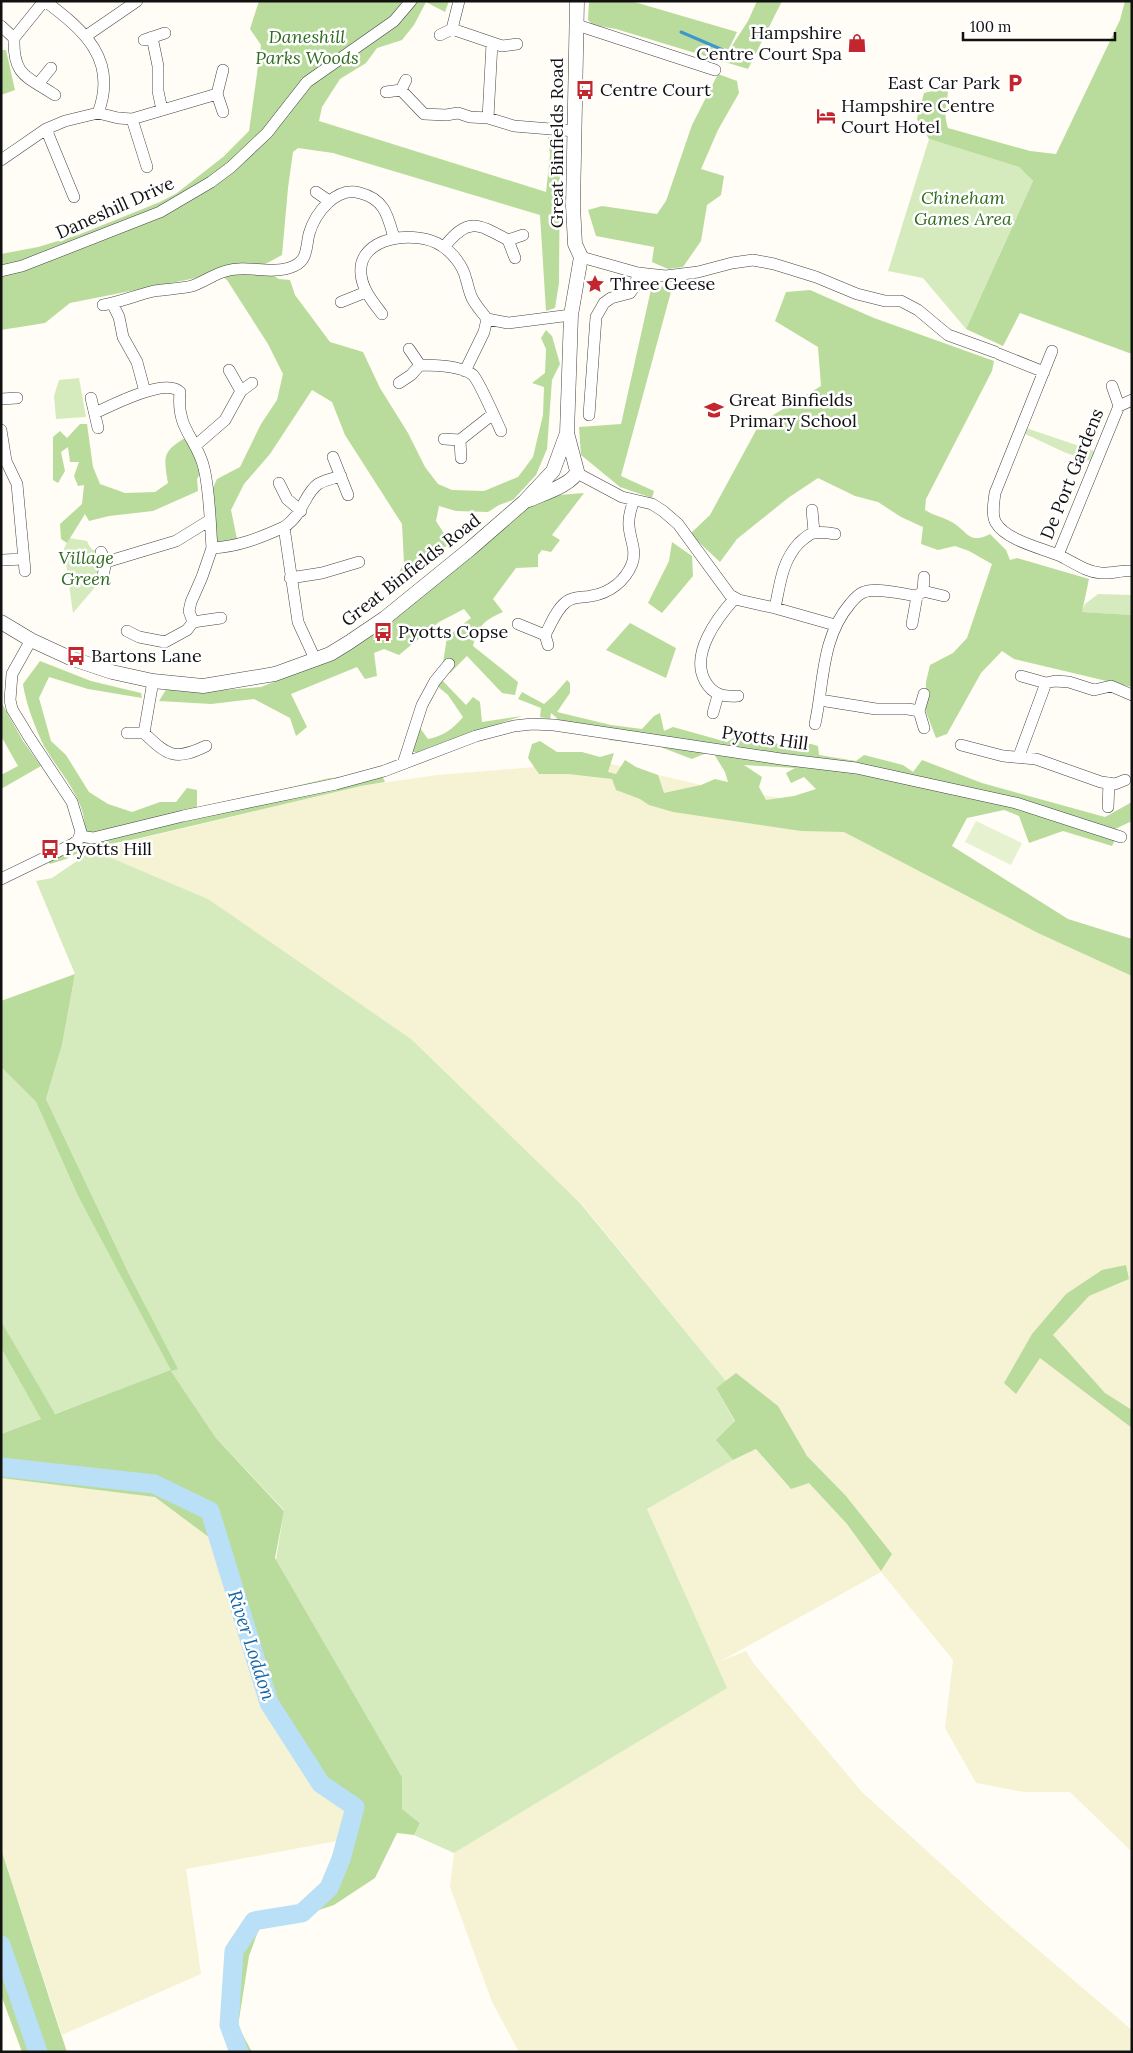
<svg xmlns="http://www.w3.org/2000/svg" width="1133" height="2053" viewBox="0 0 1133 2053" font-family="Lora,serif">
<style>
.farmland{fill:#f6f3d4}
.green{fill:#d5ebbd}
.forest{fill:#b9dc9c;fill-rule:evenodd}
.pitch{fill:#e6f2cf}
.lines{fill:none;stroke-linecap:round;stroke-linejoin:round}
.stream{stroke:#3f96cf;stroke-width:3}
.river{stroke:#b9e0f7;stroke-width:19}
.minor-casing{stroke:#444;stroke-width:12}
.tertiary-casing{stroke:#444;stroke-width:15}
.minor{stroke:#fff;stroke-width:11}
.tertiary{stroke:#fff;stroke-width:14}
.labels{text-anchor:middle;stroke-width:5;stroke-linejoin:round;paint-order:stroke}
.poi-label{font-size:18px;fill:#111;stroke:#fff;text-anchor:start}
.park-label{font-size:18px;font-style:italic;fill:#2f6b1f;stroke:#fff}
.street-label{font-size:18px;fill:#111;stroke:#fff}
.water-label{font-size:19px;font-style:italic;fill:#1768a6;stroke:#fff}
</style>
<rect width="100%" height="100%" fill="#fffdf5"/>
<path class="farmland" d="M577,756L701,785L811,803L1067,919L1132,939V1852L1070,1792H1024L976,1783L945,1728L953,1660L881,1572L721,1661L746,1651L754,1664L862,1792L1003,1920L1132,2030V2052H519L492,2002L450,1887L454,1853L726,1688L647,1509L733,1460L756,1449L791,1489L808,1482L582,1204L208,899L93,850L361,786L437,775L534,767Z
M1,1478L155,1496L210,1538L246,1641L274,1710L321,1784L349,1809L337,1841L186,1869L201,1974L62,2035L1,1849Z"/>
<path class="green" d="M929,139L1019,167L1033,181L966,329L923,278L888,271Z
M79,378L86,417L56,419L54,396L59,380Z
M1023,427L1097,452L1093,462L1066,453L1021,432Z
M69,538L87,541C90,548 93,552 101,552L102,579L73,613L64,549Z
M1098,594L1132,595V615L1081,612L1085,604Z
M93,850L208,899L411,1039L581,1204L726,1381L716,1388L735,1422L717,1440L733,1460L647,1509L727,1688L454,1853L414,1835L420,1823L402,1809V1777L276,1560L284,1510L216,1438L171,1371L54,1414L1,1321V1067L36,1102L77,1194L177,1369L131,1278L46,1099L62,1045L75,974L36,881L52,878Z
M1,1348L41,1419L1,1434Z"/>
<path class="forest" d="M259,1H449L445,12L426,2L414,25L402,40L377,48L366,63L340,79L322,107L319,121L546,192L550,155L548,137L560,143L559,283L555,308L546,311L540,215L333,153L298,148L293,152L288,188L282,255L260,267L279,279L290,280L295,295L330,342L363,352L380,388L408,433L425,467L438,484L452,490L484,491L518,477L533,457L543,415L544,387L532,383L545,373L546,349L541,338L546,330L552,336L560,364L552,380L547,449L536,475L513,500L499,505L488,512L456,511L439,506L436,521L450,543L427,563L413,579L387,595L404,563L402,524L345,435L332,402L312,390L270,454L244,484L231,510L237,539L216,545L212,490L217,479L240,467L261,424L277,400L283,374L268,344L227,280L216,271L196,278L70,303L45,323L1,330V254L38,247L78,235L160,202L177,193L223,157L249,131L261,45L250,29Z
M589,1H631L737,32L726,55L748,21L757,1H782L748,69L616,29L593,25L588,20Z
M1125,1H1132V354L1020,313L1003,346L966,329L1033,181L1019,167L929,139L917,119L924,93L937,90L947,80C951,99 941,108 948,128L1030,151L1056,154L1120,20Z
M1,50H6L15,90L1,95Z
M718,74L737,81L739,93L718,130L701,169L724,176L721,195L707,205L701,241L683,267L668,269L652,262L654,247L596,236L588,210L602,206L657,214L666,201L692,125Z
M652,285L672,288L621,476L654,491L652,498L620,487L581,455L579,427L621,424Z
M810,290L874,318L994,361L992,371L926,499L925,510C934,516 947,518 955,524C969,534 970,544 990,534L1006,550L1010,560L1017,558L1089,579L1082,612L1132,615V687L1014,659L1002,651L981,673L947,734L936,738L926,712V682L930,665L953,653L967,638L992,564L969,551L955,546L938,550L921,544L923,527L901,517L878,502L855,496L818,478L788,498L737,539L720,562L690,534L710,515L760,423L821,386L818,347L775,321L786,292Z
M80,424H87L93,467L100,484L125,493L155,492L168,483C162,451 165,451 191,434L202,470L197,479L198,491L153,511L109,516L89,521L85,514L67,543L61,539L60,524L82,504L84,485L78,486L74,476L79,462H70L68,447L61,452L65,471L58,483L53,480V437L60,431L67,438Z
M584,493L552,535L560,540L551,552L542,550L538,555V567L516,568L493,599L503,612C484,620 478,626 473,646L518,682L515,695L502,693L467,656L450,673L443,663L447,637L471,618L464,609L439,622L399,655L384,649L374,653L377,676L365,679L357,667L291,694L307,727L296,736L290,718L254,699L211,704L159,701L167,688L210,691L261,687L335,658L368,638L418,600L531,503L559,495Z
M672,542L692,556L693,576L662,613L648,603L669,561Z
M630,623L676,648L666,678L606,650Z
M40,661L91,681L141,693L142,698L88,689L49,677L39,698L51,741L66,755L89,792L108,804L132,812L160,802H176L187,788L197,790V809L330,778L381,774L385,782L361,786L136,839L88,848L66,859L50,864L47,859L84,835C90,801 56,770 42,742C34,724 26,704 23,684Z
M441,679L466,705L473,697L480,702L482,722L522,716L446,741L417,752H408L420,728L428,739C443,736 453,729 463,717L448,695L436,685Z
M567,680L570,683V693L557,712L611,725L642,729L654,716L660,713L664,731L673,727L727,742L738,735L783,745L811,744L818,746L819,755L856,761L864,755L903,765L913,772L922,760L982,783L1105,817L1132,802V821L1111,831L1115,840L1112,846L1063,831L1029,843L1019,816L1004,810L967,818L952,846L1068,919L1132,939V976L1038,933L844,832L801,831L673,812L649,805L640,799L616,790L612,779L568,774H539L528,758L532,744L540,741L557,752H582L600,757L614,753L608,772L616,774L625,760L636,767L658,775L664,793L701,785L715,779L728,782L725,772L714,754H704L692,759L658,746L609,740L610,730L559,720L551,713L550,719L540,717L541,708L518,699L522,692L544,704L554,695ZM744,765L795,768L786,773L791,783L804,777L816,789L794,796L766,800L759,787L762,777Z
M1,702L23,741L41,766L1,789V775L18,766L1,736Z
M75,974L62,1045L46,1099L131,1278L178,1369L171,1371L216,1438L284,1511L275,1558L402,1777V1809L420,1823L414,1835L397,1833L375,1878L334,1905L292,1919L260,1926L249,1956L238,2026L252,2052H233L224,2025L228,1946L247,1916L292,1909L323,1889L337,1841L354,1813L297,1757L246,1641L210,1538L155,1497L1,1478V1434L41,1419L1,1348V1321L55,1414L171,1370L77,1194L36,1102L1,1067V1001Z
M1126,1265L1129,1279L1089,1296L1053,1335L1105,1393L1132,1410V1428L1040,1358L1016,1394L1004,1383L1032,1334L1066,1294L1102,1270Z
M736,1373L778,1406L807,1456L846,1496L892,1554L881,1571L847,1524L809,1483L791,1489L756,1449L733,1460L716,1440L735,1421L716,1388Z
M1,1849L58,2025L67,2052H22L1,1995Z"/>
<path class="pitch" d="M976,821L1022,843L1011,865L965,842Z"/>
<g class="lines">
<path class="stream" d="M681,32L723,50
M733,54L750,58"/>
<path class="river" d="M1,1467L154,1484L210,1511L269,1703L321,1784L355,1807L341,1859L329,1888L302,1913L254,1921L234,1951L229,2025L239,2052
M1,1945L38,2052"/>
<g class="minor-casing">
<path id="minor" d="M577,25L715,70
M1,26L14,38C13,76 26,76 55,95
M452,29L459,1
M440,35L452,29L502,46L517,44
M86,36L137,1
M152,37L158,66V91L162,110
M14,38L44,1
M144,40L165,33
M223,70L217,94L223,112
M38,84L51,68
M401,90L424,114L446,115L458,113L470,117L488,118L514,126L575,131
M386,92L401,90L406,80
M98,113L118,118L132,119L217,94
M488,118L492,43
M132,119L147,167
M46,129L74,197
M1,160L46,129L65,121L98,113C118,60 85,31 45,1
M316,192L329,201
M444,247C468,217 477,223 508,240
M581,257L638,273L666,276L698,272L732,263L753,260L774,264L816,277L857,294L885,301H901L918,310L948,335L995,352
M515,258L508,240L523,235
M1,271L22,266L160,212L211,182L231,167L267,133L307,82L394,21L411,1
M341,302L366,292
M112,303L119,317L123,337L137,362L145,392
M103,305C120,302 137,295 154,291C166,289 180,289 192,286C204,282 214,274 226,271C248,264 272,276 294,266C308,260 306,246 309,234C315,213 336,186 360,193C385,199 388,217 394,238
M382,314C373,302 362,289 361,274C357,236 417,229 442,246C453,253 463,266 466,279C468,285 469,292 472,298C476,306 482,312 487,319L484,332L465,371
M487,319L508,323L571,315
M1052,351L995,493C994,502 991,515 996,523C1006,540 1041,548 1058,555C1072,561 1085,572 1101,573C1111,574 1122,570 1132,571
M999,354L1044,372
M420,365C434,365 462,366 473,375C479,381 496,420 501,431
M229,370L241,391
M399,383L411,375L420,365L409,349
M1112,386L1119,406L1132,400
M91,398L98,428
M1,399L17,398
M95,413C112,405 166,377 180,392C176,430 197,438 204,468C210,493 210,522 212,548C237,547 260,538 284,527L298,622L315,659
M589,415L596,317L604,303L611,298L630,293L635,286L638,273
M1,430L6,461L17,484L25,571
M444,439L460,440L461,458
M460,440L493,414
M195,446L225,420L241,391L252,383
M333,457L348,495
M577,473L622,497L652,504L663,511L678,524L730,595L739,600L775,608L835,625
M279,483L287,499L301,511
M812,510L814,532
M284,527C303,515 304,494 318,484C325,480 334,478 341,476
M101,552L106,562L102,580
M1058,555L1119,406
M3,560L23,559
M106,562L176,541L210,520
M290,578L322,573L359,562
M923,591L944,596
M735,598C717,618 690,654 705,681C713,695 723,697 738,696
M775,608C780,584 782,561 799,543C804,539 809,533 815,533C821,532 829,533 835,534
M193,622L221,618
M518,624L545,635
M912,624L917,596L923,591L924,577
M127,631L139,637L165,642L187,630L193,622L189,611L191,602L202,577L212,548
M548,645L545,635C551,624 556,610 566,602C574,596 582,598 591,596C610,593 625,581 632,564C637,550 630,540 629,526C628,517 631,508 634,500
M1021,676L1046,683L1055,681L1069,682L1094,690L1111,686L1132,695
M153,681L144,733C168,756 175,761 206,746
M820,700L876,709H908L919,711
M713,713L718,695
M815,724C824,683 821,638 850,604C854,599 858,594 864,592C877,587 903,594 917,596
M924,728L919,711L924,694
M127,733H144
M961,745L1003,756L1036,759L1101,782L1115,784L1125,780
M1019,756L1046,683
M403,764L422,705L435,681L449,664
M1108,807L1109,783
M80,836L93,838L183,816L336,784L384,771L476,736L514,726L532,724L554,725L781,759L856,768L1016,803L1121,837
M1,879L73,844L78,840L81,832L72,802L29,737L12,709L10,700L12,674L31,640"/>
</g>
<g class="tertiary-casing">
<path id="tertiary" d="M529,500C542,494 574,484 577,471L567,433L571,315L581,257L575,244L573,206L577,1
M1,622L31,640L70,658L112,672L153,681L203,686L275,674L330,654L348,643L385,618L470,549L524,502L553,471L567,433"/>
</g>
<use href="#minor" class="minor"/>
<use href="#tertiary" class="tertiary"/>
</g>
<defs>
<g id="shop-bare" transform="scale(1.5)"><path d="M-5-2.5h2.3a2.7 3.5 0 0 1 5.4 0H5L5.5 6h-11ZM-1.5-2.5h3a1.5 2.3 0 0 0-3 0Z" fill="#c4262e" stroke="#fff" stroke-width="2.5" paint-order="stroke"/></g>
<g id="parking-bare" transform="scale(1.5)"><path d="M-3.5-5.5H1a3.5 3.5 0 0 1 0 7H-1V5.5H-3.5ZM-1-3.4V-.6H.8a1.4 1.4 0 0 0 0-2.8Z" fill="#c4262e" stroke="#fff" stroke-width="2.5" paint-order="stroke"/></g>
<g id="bus-bare" transform="scale(1.5)"><path d="M-5-6H5V4H4V6H2V4H-2V6H-4V4H-5ZM-3.5-4V0h7V-4ZM-3.5 1.2v1.5H-2V1.2ZM2 1.2v1.5H3.5V1.2Z" fill="#c4262e" stroke="#fff" stroke-width="2.5" paint-order="stroke"/></g>
<g id="hotel-bare" transform="scale(1.5)"><path d="M-6-4.5h1.5V1H6V5H4.5V3h-9V5H-6ZM-4 0a1.8 1.8 0 1 1 3.6 0ZM.5 0V-2.5h3Q6-2.5 6 0Z" fill="#c4262e" stroke="#fff" stroke-width="2.5" paint-order="stroke"/></g>
<g id="sight-bare" transform="scale(1.5)"><path d="M0-6L1.8-2.2L6-1.7L2.9 1.2L3.7 5.4L0 3.3L-3.7 5.4L-2.9 1.2L-6-1.7L-1.8-2.2Z" fill="#c4262e" stroke="#fff" stroke-width="2.5" paint-order="stroke"/></g>
<g id="school-bare" transform="scale(1.5)"><path d="M0-5L7-2L0 1L-7-2ZM-4 1L0 2.5L4 1V4Q0 6-4 4Z" fill="#c4262e" stroke="#fff" stroke-width="2.5" paint-order="stroke"/></g>
</defs>
<g fill-rule="evenodd">
<use href="#shop-bare" x="857" y="43"/>
<use href="#parking-bare" x="1015" y="83"/>
<use href="#bus-bare" x="585" y="90"/>
<use href="#hotel-bare" x="826" y="116"/>
<use href="#sight-bare" x="595" y="284"/>
<use href="#school-bare" x="714" y="410"/>
<use href="#bus-bare" x="383" y="632"/>
<use href="#bus-bare" x="76" y="656"/>
<use href="#bus-bare" x="50" y="849"/>
</g>
<g class="labels">
<g class="poi-label">
<text x="842" y="39" text-anchor="end">Hampshire<tspan x="842" dy="21">Centre Court Spa</tspan></text>
<text x="1000" y="89" text-anchor="end">East Car Park</text>
<text x="600" y="96">Centre Court</text>
<text x="841" y="112">Hampshire Centre<tspan x="841" dy="21">Court Hotel</tspan></text>
<text x="610" y="290">Three Geese</text>
<text x="729" y="406">Great Binfields<tspan x="729" dy="21">Primary School</tspan></text>
<text x="398" y="638">Pyotts Copse</text>
<text x="91" y="662">Bartons Lane</text>
<text x="65" y="855">Pyotts Hill</text>
</g>
<g class="park-label">
<text x="307" y="43">Daneshill<tspan x="307" dy="21">Parks Woods</tspan></text>
<text x="963" y="204">Chineham<tspan x="963" dy="21">Games Area</tspan></text>
<text x="86" y="564">Village<tspan x="86" dy="21">Green</tspan></text>
</g>
<g class="street-label">
<text transform="translate(557 143) rotate(-90)" y="6">Great Binfields Road</text>
<text transform="translate(115 208) rotate(-24)" y="6">Daneshill Drive</text>
<text transform="translate(1072 474) rotate(-68)" y="6">De Port Gardens</text>
<text transform="translate(411 570) rotate(-38)" y="6">Great Binfields Road</text>
<text transform="translate(765 738) rotate(8)" y="6">Pyotts Hill</text>
</g>
<g class="water-label">
<text transform="translate(252 1645) rotate(72)" y="7">River Loddon</text>
</g>
</g>
<rect width="1133" height="2053" fill="none" stroke="#111111" stroke-width="5"/>
<path d="M963 32v8h152v-8" fill="none" stroke="#111111" stroke-width="2.5"/>
<text x="970" y="32" font-size="15" fill="#111111" stroke="#ffffff" stroke-width="4" paint-order="stroke">100 m</text>
</svg>
